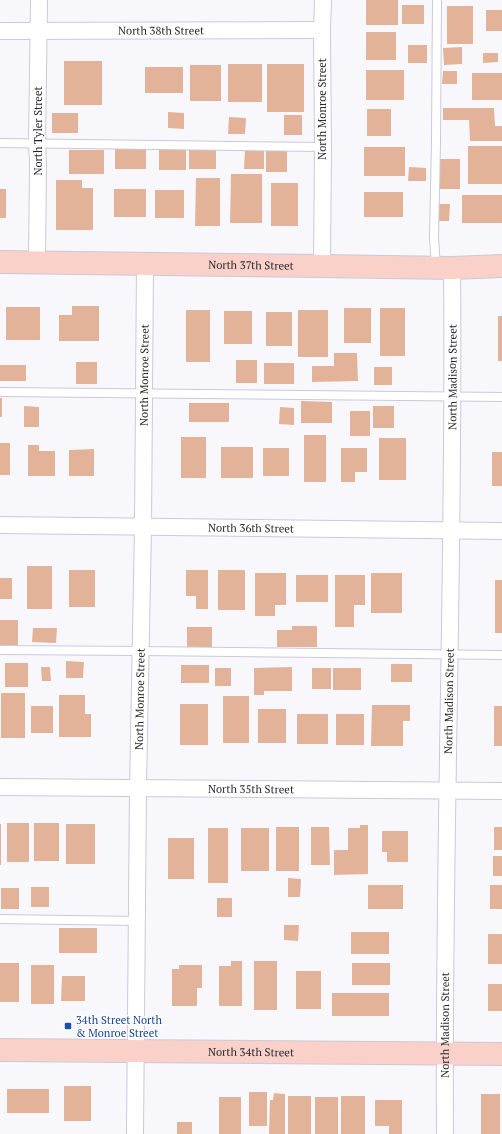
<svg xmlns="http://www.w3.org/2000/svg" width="502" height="1134" viewBox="0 0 502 1134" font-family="'PT Serif',serif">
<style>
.building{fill:#e3b399}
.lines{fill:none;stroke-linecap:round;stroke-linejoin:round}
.lane-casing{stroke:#cac8dc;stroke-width:10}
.street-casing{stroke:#cac8dc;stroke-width:18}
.secondary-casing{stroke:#cac8dc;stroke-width:24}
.lane{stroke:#fff;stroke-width:8}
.street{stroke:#fff;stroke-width:16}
.secondary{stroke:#fad1c9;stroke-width:22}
.transit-dot{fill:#1a4fb4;stroke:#fff;stroke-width:1.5}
.labels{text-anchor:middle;stroke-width:3;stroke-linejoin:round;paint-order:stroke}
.street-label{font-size:11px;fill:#26252d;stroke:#fff}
.transit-label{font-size:11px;fill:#164399;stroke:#fff;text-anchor:start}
</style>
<rect width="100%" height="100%" fill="#f8f8fc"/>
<path class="building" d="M366,0H398V25H366Z
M402,5H424V24H402Z
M447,6H473V44H447Z
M486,10H502V31H486Z
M366,32H396V60H366Z
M408,45H427V63H408Z
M462,47V64L444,65L443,48Z
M483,53H498V62L483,63Z
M64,61H102V105H64Z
M228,64H262V102H228Z
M267,64H304V112H267Z
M190,65H221V101H190Z
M145,67H183V93H145Z
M366,70H404V100H366Z
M443,71H457V84H442Z
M472,73H502V100H472Z
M443,108H494L495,126H502V141H470L469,120H443Z
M367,109H391V136H367Z
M168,112L184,113V129L168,128Z
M52,113H78V133H52Z
M284,115H302V135H284Z
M229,117L246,118L245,134H228Z
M468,146H502V184H468Z
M364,147H405V176H364Z
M115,148H146V169H115Z
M189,148H216V169H189Z
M159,149H186V170H159Z
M69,150H104V174H69Z
M245,150L264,151V169H244Z
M266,151H287V172H266Z
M440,159H460V189H440Z
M409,167L426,168V181H408Z
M231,174H262V223H230Z
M196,178H220V226H195Z
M56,180H82V188H93V230H56Z
M271,183H298V226H271Z
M0,189H6V218H0Z
M114,189H146V217H114Z
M155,190H184V218H155Z
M364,192H403V217H364Z
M462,195H502V223H462Z
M438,204H450L449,221H438Z
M72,306H99V341H59V315H72Z
M6,307H40V340H6Z
M344,308H371V343H344Z
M380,308H405V356H380Z
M186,310H210V362H186Z
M298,310H328V357H298Z
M224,311H252V344H224Z
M266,312H292V346H266Z
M498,316H502V361H498Z
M334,353H357L358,381L312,382V366H334Z
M236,360H257V383H236Z
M76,362H97V384H76Z
M264,363H294V384H264Z
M0,365H26V381H0Z
M374,367H392V385H374Z
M0,398H2V417H0Z
M301,401L332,402V423H301Z
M189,403H229V422H189Z
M24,406L39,407V427H24Z
M373,406H394V428H373Z
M280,407L294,408V425L279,424Z
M350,411H370V436H350Z
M304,435H326V482H304Z
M181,437H206V478H181Z
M379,438H406V480H379Z
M0,443H10V475H0Z
M28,445H39V451H55V476H28Z
M221,447H253V478H221Z
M263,448H289V476H263Z
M341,448H367V472H355V482H341Z
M94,449V476H69V450Z
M492,452H502V486H492Z
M27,566H52V609H27Z
M69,570H95V607H69Z
M186,570H208V609H196V596H186Z
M218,570H245V610H218Z
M255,573H286V605H275V616H255Z
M371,573H402V613H371Z
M296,575H328V602H296Z
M335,575H365V605H354V627H335Z
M0,578H12V599H0Z
M495,580H502V633H495Z
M0,620H18V645H0Z
M292,626H317V647H277V630H292Z
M187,627H212V648H187Z
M33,628H57L56,643L32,642Z
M66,661L84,662L83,678H66Z
M5,663H28V687H5Z
M391,664H412V682H391Z
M181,665H209V683H181Z
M41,667H50L51,681H42Z
M292,667V691H264V695H254V668Z
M215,668H231V686H215Z
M312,668H331V689H312Z
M333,668H361V690H333Z
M1,693H25V738H1Z
M59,695H85V714H91V737H59Z
M223,696H249V743H223Z
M180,704H208V745H180Z
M372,705H410V721H403V746H371Z
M31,706H53V733H31Z
M494,706H502V746H494Z
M258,709H286V743H258Z
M297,714H328V744H297Z
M336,714H364V745H336Z
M7,823H29V862H7Z
M34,823H59V861H34Z
M0,824H1V865H0Z
M66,824H95V864H66Z
M360,825H368V874L334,875V850H348V828H360Z
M276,827H299V871H276Z
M311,827H329L330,865H311Z
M494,827H502V850H494Z
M208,828H228V883H208Z
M241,828H269V871H241Z
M382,831H408V862H387V852H382Z
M168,838H194V879H168Z
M493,856H502V876H493Z
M288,878L301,879L300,897H288Z
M368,885H403V909H368Z
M490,885H502V909H490Z
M31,887H49V907H31Z
M1,888H19V909H1Z
M217,898H232V917H217Z
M284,925H299L298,941L284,940Z
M59,928H97V953H59Z
M351,932H389V954H351Z
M488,934H502V964H488Z
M231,961H242V1006H219V966H231Z
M254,961H277V1010H254Z
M0,963H19V1002H0Z
M352,963H390V985H352Z
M31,965H54V1004H31Z
M179,965H202V988H197V1006H172V969H179Z
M296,971H321V1009H296Z
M62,976H85V1001H61Z
M488,984H502V1011H488Z
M332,993H389V1016H332Z
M64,1086H91V1121H64Z
M7,1089H49V1113H7Z
M249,1092H267V1126H249Z
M274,1093L285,1094V1134H269L270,1100H273Z
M481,1094H500V1134H481Z
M288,1096H311V1134H288Z
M341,1096H365V1134H341Z
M219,1097H241V1134H219Z
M315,1097H338V1134H315Z
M375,1100H402V1134H389V1126H375Z
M177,1122H192V1134H177Z"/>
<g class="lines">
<g class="lane-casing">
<path id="lane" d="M0,143L323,147
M436,267L434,238L436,142L437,0
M0,392L502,397
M0,650L141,651L502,655
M0,919L137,921"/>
</g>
<g class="street-casing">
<g id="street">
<path id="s1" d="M0,31L322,30"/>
<path d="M37,262L38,162L37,144L39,0"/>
<path d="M322,266L323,147L322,30L323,0"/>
<path id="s2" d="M0,525L502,531"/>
<path id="s3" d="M0,787L502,791"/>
<path id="s4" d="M135,1134L138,788L143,527L145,264"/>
<path id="s5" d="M445,1134C443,845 455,557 452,268"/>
</g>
</g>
<g class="secondary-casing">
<g id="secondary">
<path id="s6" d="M0,262L322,266L452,268L502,266"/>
<path id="s7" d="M0,1050L502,1054"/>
</g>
</g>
<use href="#lane" class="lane"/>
<use href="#street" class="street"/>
<use href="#secondary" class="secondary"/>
</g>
<rect class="transit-dot" x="64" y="1022" width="8" height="8" rx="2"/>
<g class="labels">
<g class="street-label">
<text dy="4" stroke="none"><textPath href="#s1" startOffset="161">North 38th Street</textPath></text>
<text transform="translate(322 109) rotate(-90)" y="4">North Monroe Street</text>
<text transform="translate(38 131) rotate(-90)" y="4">North Tyler Street</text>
<text dy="4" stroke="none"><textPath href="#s6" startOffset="251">North 37th Street</textPath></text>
<text dy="4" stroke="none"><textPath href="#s4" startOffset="759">North Monroe Street</textPath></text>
<text dy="4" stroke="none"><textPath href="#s5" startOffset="757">North Madison Street</textPath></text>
<text dy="4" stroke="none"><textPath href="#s2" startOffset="251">North 36th Street</textPath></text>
<text dy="4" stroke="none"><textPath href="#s4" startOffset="435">North Monroe Street</textPath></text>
<text dy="4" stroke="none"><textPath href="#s5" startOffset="433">North Madison Street</textPath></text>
<text dy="4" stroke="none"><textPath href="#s3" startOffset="251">North 35th Street</textPath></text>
<text dy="4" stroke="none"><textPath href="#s5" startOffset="109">North Madison Street</textPath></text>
<text dy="4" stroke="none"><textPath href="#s7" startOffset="251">North 34th Street</textPath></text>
</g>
<g class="transit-label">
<text x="76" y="1024">34th Street North<tspan x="76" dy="13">&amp; Monroe Street</tspan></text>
</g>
</g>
</svg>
